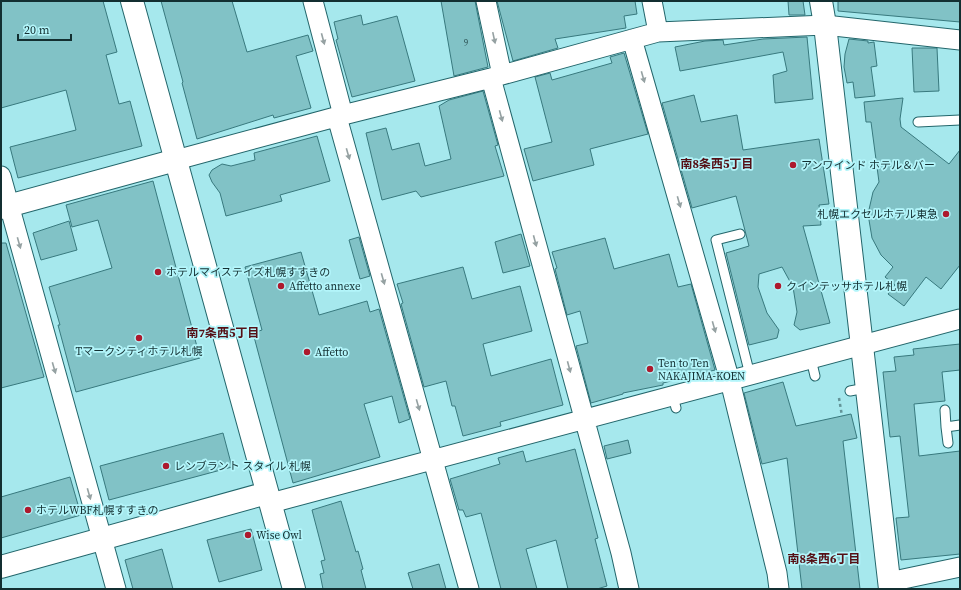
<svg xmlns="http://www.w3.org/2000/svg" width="961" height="590" viewBox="0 0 961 590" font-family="'Source Serif 4','Noto Sans JP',serif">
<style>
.building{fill:#81c2c6;stroke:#38797e}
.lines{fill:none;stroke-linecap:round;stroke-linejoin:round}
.service-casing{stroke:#23666b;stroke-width:11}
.minor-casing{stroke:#23666b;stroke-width:21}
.tertiary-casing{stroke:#23666b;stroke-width:24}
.path{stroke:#639498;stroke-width:2.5;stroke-dasharray:3 3;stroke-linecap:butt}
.service{stroke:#fff;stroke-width:9}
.minor{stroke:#fff;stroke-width:19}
.tertiary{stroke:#fff;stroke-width:22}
.oneway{fill:#95a1a2}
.poi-dot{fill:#ad192d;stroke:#b3f5fa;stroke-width:1.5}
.labels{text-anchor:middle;stroke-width:3.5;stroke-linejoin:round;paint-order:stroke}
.number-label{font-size:9px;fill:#2e5456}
.poi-label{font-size:11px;fill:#132f31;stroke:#b3f5fa;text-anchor:start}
.neighbourhood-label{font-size:12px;font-weight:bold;fill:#550f15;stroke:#b3f5fa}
</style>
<rect width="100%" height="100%" fill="#a6e8ed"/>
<path class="building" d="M1,1H103L117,52L106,55L119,104L130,101L142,146L18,178L10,147L76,130L66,90L1,108Z
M161,1H232L247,52L308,35L313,51L296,56L311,108L274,118L273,115L197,139L182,83L183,82Z
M441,1H475L488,67L454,76Z
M497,1H635L637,14L624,16L626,28L555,39L558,48L513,61Z
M788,1H803L805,15H789Z
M838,1H960V22L838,11Z
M361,15L363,25L397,16L415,81L352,97L336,40L338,39L334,22Z
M807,37L813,99L775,103L773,75L787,71L783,52L680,71L675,47L705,41L723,40L724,45L763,39Z
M849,39L868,41V43L874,42L877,66L871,67L875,96L855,98L853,82L847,83L844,67L845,54Z
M912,48H937L939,91L914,92Z
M624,53L648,134L590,149L594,165L533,181L524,149L552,142L535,77L550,73L552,80L612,63L610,57Z
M483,91L498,145L495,146L504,176L421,197L416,191L382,200L366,133L386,128L392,150L419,143L425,166L451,159L439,106L449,100Z
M694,95L701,122L737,115L743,150L819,139L829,204L819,205L821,225L803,226L830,323L800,330L794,325L797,312L793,287L782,267L759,274L758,287L767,313L779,330L777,338L749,345L726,253L749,246L736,196L692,208L662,103Z
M903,98L900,119L901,127L949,164L960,150V265L941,289L926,277L904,306L888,294L895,285L885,277L893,267L881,255L872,238L868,214L873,192L879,182L871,122H866L864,102Z
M317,136L330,181L280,195L282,201L226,216L220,193L212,182L209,175L212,170L222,164L231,166L255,160L254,153Z
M153,181L200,358L76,392L58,325H60L49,287L112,268L98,220L72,227L66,205Z
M69,221L77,250L41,260L33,233Z
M521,234L530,266L503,273L495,242Z
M359,237L370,276L360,279L349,240Z
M605,238L614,269L669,254L678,287L691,284L715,370L663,383V385L623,393V394L591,403L576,346L588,343L580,311L567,315L555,269L557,268L552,252Z
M1,243H6L44,377L1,388Z
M301,252L319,315L367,301L370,312L379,309L410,419L399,423L392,396L364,404L380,457L293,483L253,333L262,330L245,267Z
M463,267L472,299L520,286L532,331L483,344L491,376L551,359L563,405L500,422L501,426L463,436L455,406H452L446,381L424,387L401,304L403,303L397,284Z
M960,344V370L942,372L945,401L914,404L919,456L960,451V554L901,560L896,518L909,517L900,436L890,437L883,372L896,371L894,357L914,355L913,349Z
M783,382L796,426L851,414L857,438L843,441L860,589H802L787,458L762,464L744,393Z
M223,433L232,467L109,500L100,466Z
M628,440L631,453L607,459L604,446Z
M575,449L598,538L595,539L607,586L597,589H568L556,540L526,549L537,589H501L481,513L466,517L463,510H459L450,479L500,464L498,458L523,451L526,462Z
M70,477L81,515L1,538V497Z
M341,501L356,552L358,551L363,569L361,570L366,589H323L320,574L324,573L321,561L325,560L312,510Z
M251,529L262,570L219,582L207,540Z
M162,549L173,589H133L125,560Z
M439,564L446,589H413L408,573Z"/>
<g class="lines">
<g class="service-casing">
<path id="service" d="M918,122L960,120
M740,234L716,240L750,375
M811,359L815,376
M850,391L866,388
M673,396L676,408
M945,410L946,427L960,425
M946,427L948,443"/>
</g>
<g class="minor-casing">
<path id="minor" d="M313,1L343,115
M486,1L502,75
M652,1L658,32
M632,39L730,381L777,573L779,589
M491,78L621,553L629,589
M337,117L469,589
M176,160L343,115L491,78L658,32L825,25L960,40
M1,176L116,589
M271,503L960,319
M889,582L960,567"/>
</g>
<g class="tertiary-casing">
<path id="tertiary" d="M132,1L294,589
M821,1L825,25L890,589
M1,208L176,160
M1,567L267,493"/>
</g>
<path class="path" d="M839,398L842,416"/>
<use href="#service" class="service"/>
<use href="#minor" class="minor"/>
<use href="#tertiary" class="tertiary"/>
</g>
<defs><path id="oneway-solid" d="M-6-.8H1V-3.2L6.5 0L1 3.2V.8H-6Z"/></defs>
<g class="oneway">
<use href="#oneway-solid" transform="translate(494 38) rotate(78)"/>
<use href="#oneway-solid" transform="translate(323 39) rotate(75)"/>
<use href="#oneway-solid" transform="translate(643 77) rotate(74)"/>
<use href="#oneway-solid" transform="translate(501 116) rotate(75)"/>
<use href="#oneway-solid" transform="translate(348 154) rotate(74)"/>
<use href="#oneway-solid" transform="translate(679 202) rotate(74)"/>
<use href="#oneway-solid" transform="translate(535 241) rotate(75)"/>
<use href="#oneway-solid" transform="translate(19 243) rotate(74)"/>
<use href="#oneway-solid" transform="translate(383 279) rotate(74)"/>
<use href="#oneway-solid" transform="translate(714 327) rotate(74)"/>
<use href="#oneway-solid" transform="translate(569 367) rotate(75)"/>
<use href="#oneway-solid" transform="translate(54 368) rotate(74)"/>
<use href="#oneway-solid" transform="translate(418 405) rotate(74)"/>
<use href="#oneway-solid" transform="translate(89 494) rotate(74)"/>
</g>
<g class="poi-dot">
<circle cx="793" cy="165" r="4"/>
<circle cx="946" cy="214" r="4"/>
<circle cx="158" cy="272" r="4"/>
<circle cx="281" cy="286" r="4"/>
<circle cx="778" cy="286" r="4"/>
<circle cx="139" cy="338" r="4"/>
<circle cx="307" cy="352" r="4"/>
<circle cx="650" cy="369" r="4"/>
<circle cx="166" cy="466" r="4"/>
<circle cx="28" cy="510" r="4"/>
<circle cx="248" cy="535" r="4"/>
</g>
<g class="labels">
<g class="number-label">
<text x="466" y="46">9</text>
</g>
<g class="poi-label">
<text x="801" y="169">アンワインド ホテル＆バー</text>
<text x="938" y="218" text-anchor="end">札幌エクセルホテル東急</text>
<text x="166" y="276">ホテルマイステイズ札幌すすきの</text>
<text x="289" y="290">Affetto annexe</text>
<text x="786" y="290">クインテッサホテル札幌</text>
<text x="139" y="355" text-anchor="middle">Tマークシティホテル札幌</text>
<text x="315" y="356">Affetto</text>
<text x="658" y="367">Ten to Ten<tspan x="658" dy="13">NAKAJIMA-KOEN</tspan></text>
<text x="174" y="470">レンブラント スタイル 札幌</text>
<text x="36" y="514">ホテルWBF札幌すすきの</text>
<text x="256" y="539">Wise Owl</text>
</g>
<g class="neighbourhood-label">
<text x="717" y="168">南8条西5丁目</text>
<text x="223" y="337">南7条西5丁目</text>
<text x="824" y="563">南8条西6丁目</text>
</g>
</g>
<rect width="961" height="590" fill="none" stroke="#132f31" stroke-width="4"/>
<path d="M18 34v6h53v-6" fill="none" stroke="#132f31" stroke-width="2"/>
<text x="24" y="34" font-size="12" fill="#132f31" stroke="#b3f5fa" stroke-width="3" paint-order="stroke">20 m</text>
</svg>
